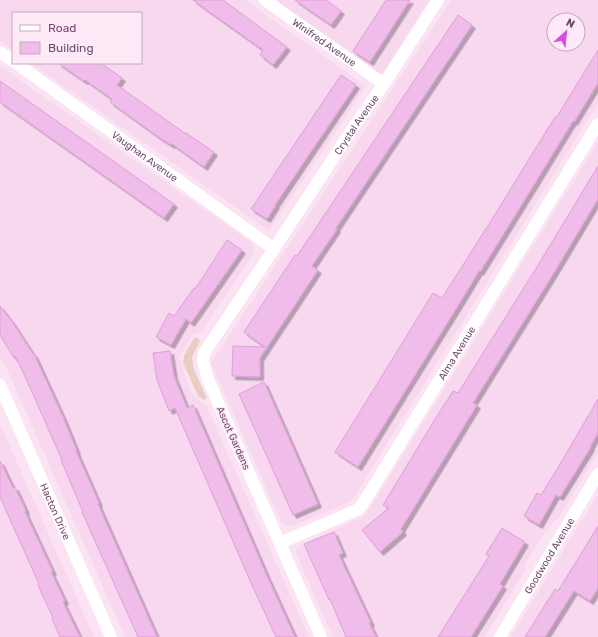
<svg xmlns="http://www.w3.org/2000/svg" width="598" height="637" viewBox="0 0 598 637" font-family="Rubik,sans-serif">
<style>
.residential{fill:#f7d8ee;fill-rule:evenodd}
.green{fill:#e8cec2}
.building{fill:#f0bce9;stroke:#e19dda;filter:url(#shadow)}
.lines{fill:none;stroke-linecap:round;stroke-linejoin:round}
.street{stroke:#fff;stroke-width:12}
.labels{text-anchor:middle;stroke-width:3.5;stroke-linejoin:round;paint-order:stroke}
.street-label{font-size:10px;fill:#724a6f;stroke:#fee9f7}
</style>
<defs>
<filter id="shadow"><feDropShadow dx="3.5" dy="3.5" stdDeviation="0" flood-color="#0004"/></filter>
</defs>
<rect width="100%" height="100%" fill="#fbe3f3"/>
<path class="residential" d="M0,0H245L366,86L269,231L31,63H141V13H13V50L0,41Z
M273,0H429L384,71L381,73H377Z
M451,0H598V103L353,499L349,502L292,526H287L284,524L281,521L211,363ZM554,20H578V44H554Z
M0,66L252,243L254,249L253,254L202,331L192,335L179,358L192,394L207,407L309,637H125L7,369L0,359Z
M598,142V452L562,513L544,533L525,565V571L485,637H333L296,554L297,548L300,545L365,516Z
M0,424L94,637H0Z
M598,494V637H511Z"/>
<path class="green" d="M196,337L199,339L200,341L192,357L194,370L206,396V399L204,400L198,396L183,363L184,356L194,338Z"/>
<path class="building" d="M193,0H223L287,47L273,65L260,55L263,50Z
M295,0H326L341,11L331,25Z
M386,0H410L370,62L353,51Z
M458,15L472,25L336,228L337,229L312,266L318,270L260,358V377L232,376L233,346L265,347L244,332L295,255L297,256Z
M598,50V83L574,122L573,121L524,201L480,272L479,271L464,296L358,467L335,452L433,293L442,298L494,216L555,117L556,118Z
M58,63H101L122,78L117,85L186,134V133L214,152L204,167L172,144L171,145L157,136L110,102L112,99L85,80L84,81Z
M341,75L356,85L275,205H276L267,219L251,209Z
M0,81L174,204L164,218L0,102Z
M598,166V199L552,276L473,403L477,405L401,529L403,532L380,552L362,530L389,508L383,505L437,416L453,391L458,393L535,270Z
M227,240L242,250L191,323L186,319L171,345L156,337L169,313L174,316L194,288L195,289Z
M0,306L13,323L33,354H34L63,417L77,451H76L99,503L98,504L157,637H138L82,512H83L61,460H62L32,392L16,357L14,358L0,335Z
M170,351L174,376L187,408L193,405L267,576L295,637H276L251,583L175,408L169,411L157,380L153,353Z
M264,382L318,504L293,515L239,394Z
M598,399V433L590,447H591L560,497L556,495L539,525L524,516L537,493L541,495L559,466Z
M0,461L13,488L15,487L26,511L25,512L53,572H51L65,601L63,602L80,637H60L52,619L53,618L38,585L39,584L0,497Z
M598,526V588L590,601L574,591L545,637H525L555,589L558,591Z
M502,528L525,542L500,584L503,586L471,637H438L489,556L486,554Z
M334,532L343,553L339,555L371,623H369L376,637H346L330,599L329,600L304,544Z"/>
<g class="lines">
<g class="street">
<path id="s1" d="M265,0L384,84"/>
<path d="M0,52L13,61"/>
<path id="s2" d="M16,63L274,249"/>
<path id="s3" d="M0,385L111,637"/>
<path id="s4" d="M280,543L357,510L362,505L598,124"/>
<path id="s5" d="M321,637L207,377L203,361L204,353L274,249L355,125L384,84L438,0"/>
<path id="s6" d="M500,637L598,474"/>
</g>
</g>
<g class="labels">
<g class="street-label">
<text dy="4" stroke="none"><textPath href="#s1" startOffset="73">Winifred Avenue</textPath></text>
<text dy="4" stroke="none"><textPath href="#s5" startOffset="583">Crystal Avenue</textPath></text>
<text dy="4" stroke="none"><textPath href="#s2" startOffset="159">Vaughan Avenue</textPath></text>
<text dy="4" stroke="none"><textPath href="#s4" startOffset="270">Alma Avenue</textPath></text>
<text transform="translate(234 438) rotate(66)" y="4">Ascot Gardens</text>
<text dy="4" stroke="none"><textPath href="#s3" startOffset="138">Hacton Drive</textPath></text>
<text dy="4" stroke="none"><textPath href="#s6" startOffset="95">Goodwood Avenue</textPath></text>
</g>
</g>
<rect x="12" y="12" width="130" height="52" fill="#fee9f7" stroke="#c6a9c1"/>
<rect x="20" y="25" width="20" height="6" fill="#ffffff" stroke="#c6a9c1"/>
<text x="48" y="32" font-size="12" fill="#724a6f">Road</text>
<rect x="20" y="42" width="20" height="12" fill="#f0bce9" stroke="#c6a9c1"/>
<text x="48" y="52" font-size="12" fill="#724a6f">Building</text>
<g transform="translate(566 32) rotate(27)"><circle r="19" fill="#fee9f7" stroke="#c6a9c1"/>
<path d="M0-3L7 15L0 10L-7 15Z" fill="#d94ce1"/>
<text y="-6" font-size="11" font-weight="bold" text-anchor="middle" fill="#724a6f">N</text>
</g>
</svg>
